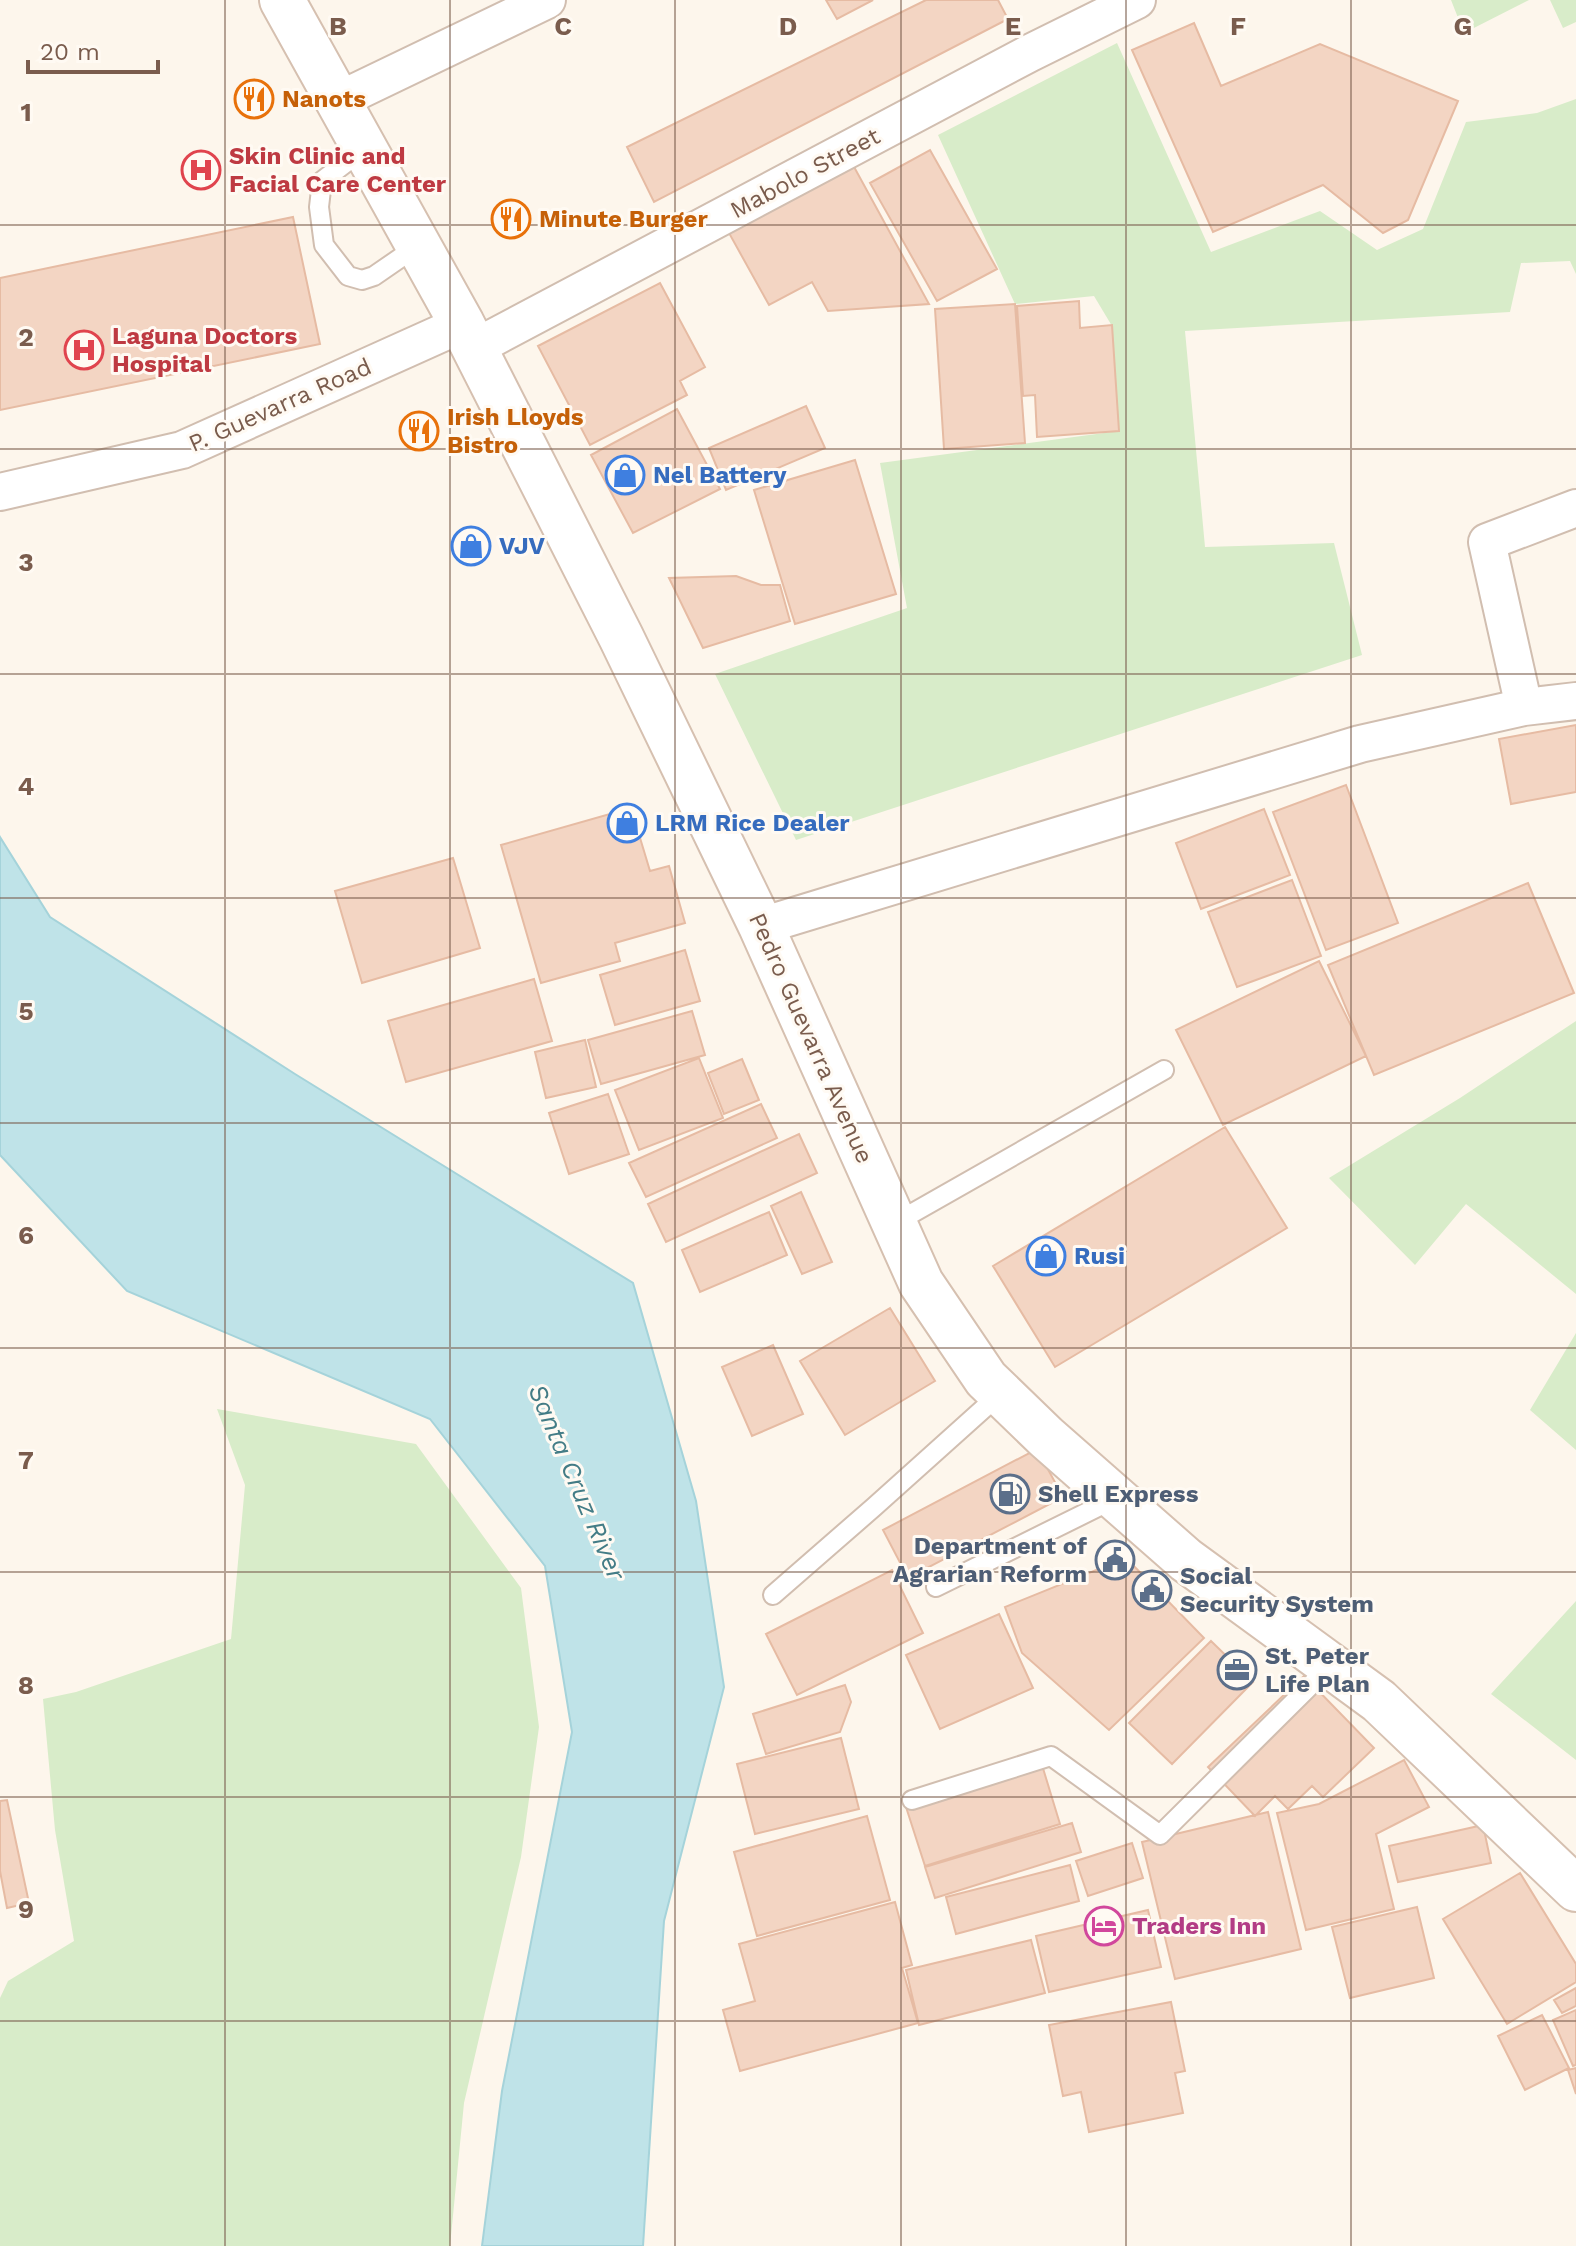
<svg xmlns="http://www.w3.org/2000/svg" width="1576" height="2246" viewBox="0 0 1576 2246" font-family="'Work Sans',sans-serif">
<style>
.green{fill:#d8ecc9}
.water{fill:#bfe3e8;stroke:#a5d3da;stroke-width:2}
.building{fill:#f3d5c3;stroke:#e6bba3;stroke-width:2}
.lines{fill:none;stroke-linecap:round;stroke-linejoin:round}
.lane-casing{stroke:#d1beb0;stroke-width:22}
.street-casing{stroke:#d1beb0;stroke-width:40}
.secondary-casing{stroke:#d6c0b0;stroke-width:48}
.lane{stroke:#fff;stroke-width:18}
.street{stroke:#fff;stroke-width:36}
.secondary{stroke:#fff;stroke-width:44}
.grid{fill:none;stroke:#7a5c4d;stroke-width:2;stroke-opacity:0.55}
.labels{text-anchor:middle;stroke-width:6;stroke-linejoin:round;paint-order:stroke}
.food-label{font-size:24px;font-weight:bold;fill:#c56008;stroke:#fffaf3;text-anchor:start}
.health-label{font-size:24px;font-weight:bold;fill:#be3a42;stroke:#fffaf3;text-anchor:start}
.street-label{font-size:24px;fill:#7a5c4d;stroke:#fffaf3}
.shop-label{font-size:24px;font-weight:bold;fill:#366cbe;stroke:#fffaf3;text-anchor:start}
.service-label{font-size:24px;font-weight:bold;fill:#4e5e75;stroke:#fffaf3;text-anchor:start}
.hotel-label{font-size:24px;font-weight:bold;fill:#b23c85;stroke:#fffaf3;text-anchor:start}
.water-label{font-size:26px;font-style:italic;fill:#437c86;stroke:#fffaf3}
.grid-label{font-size:26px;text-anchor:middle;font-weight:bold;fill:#7a5c4d;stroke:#fffaf3;stroke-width:6;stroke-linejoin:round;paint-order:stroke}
</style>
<rect width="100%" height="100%" fill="#fdf6ec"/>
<path class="green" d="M1451,0H1529L1464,33Z
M1550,0H1576V22L1563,28Z
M1117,43L1211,252L1320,211L1377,250L1423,229L1466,122L1537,113L1576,99V274L1570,261L1521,263L1510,312L1185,331L1205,547L1334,543L1362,655L796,840L715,674L907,608L880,463L1119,431L1112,326L1094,296L1015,304L938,135Z
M1576,1021V1294L1466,1204L1415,1265L1329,1178L1460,1098Z
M1576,1333V1450L1530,1410Z
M217,1409L416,1444L521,1588L539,1727L521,1857L464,2103L450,2246H0V1998L8,1981L74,1941L55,1830L43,1699L76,1692L231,1639L245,1485Z
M1576,1601V1760L1491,1694Z"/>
<path class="water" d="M0,837L50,917L295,1074L633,1283L696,1501L724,1687L664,1921L643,2246H482L502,2091L572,1732L545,1566L430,1419L127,1291L0,1155Z"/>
<path class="building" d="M826,0H873L837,19Z
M926,0H998L1008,19L654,202L627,147Z
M1194,23L1221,86L1320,44L1458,101L1408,220L1383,233L1323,185L1213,232L1132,50Z
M930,150L997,269L937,301L870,183Z
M853,165L929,304L828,311L812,282L769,305L729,233Z
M293,217L320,344L0,410V278Z
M660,283L705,367L680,381L687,395L590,445L538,346Z
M1079,301L1080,328L1112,325L1119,431L1037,437L1035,395L1023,396L1017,306Z
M1015,304L1025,443L944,449L935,309Z
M806,406L825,448L726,490L709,448Z
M677,409L720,489L633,533L591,455Z
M855,460L896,594L795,624L754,490Z
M736,576L761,585H780L790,621L703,648L669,578Z
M1576,725V792L1511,804L1499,739Z
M1346,785L1398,923L1326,950L1273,812Z
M631,808L650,871L669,866L685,923L615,943L620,961L541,983L501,845Z
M1264,809L1290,875L1201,909L1176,843Z
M453,858L480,948L362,983L335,891Z
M1292,880L1321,956L1237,987L1208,912Z
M1528,883L1574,993L1374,1075L1328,965Z
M685,950L700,1001L615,1025L600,975Z
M1319,961L1366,1056L1223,1125L1176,1030Z
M534,979L552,1041L406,1082L388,1021Z
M692,1011L705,1055L601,1084L588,1040Z
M585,1040L596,1087L546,1098L535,1052Z
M699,1058L723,1118L639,1150L615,1090Z
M742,1059L759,1100L724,1114L708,1073Z
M608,1094L629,1154L569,1174L549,1113Z
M761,1104L777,1138L646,1197L629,1163Z
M1225,1127L1287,1228L1055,1367L993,1266Z
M799,1134L817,1173L666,1242L648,1204Z
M801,1192L832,1262L802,1274L771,1206Z
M769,1212L787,1255L700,1292L682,1250Z
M890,1308L935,1381L845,1435L800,1361Z
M773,1345L803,1414L752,1436L722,1367Z
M1037,1449L1063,1497L908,1578L883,1530Z
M1126,1558L1204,1638L1109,1730L1022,1653L1005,1607Z
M892,1570L923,1633L797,1695L766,1634Z
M999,1614L1033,1688L940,1729L906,1655Z
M1211,1641L1253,1682L1172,1764L1129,1723Z
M1304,1676L1374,1748L1323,1797L1312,1786L1288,1809L1275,1796L1255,1816L1208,1767Z
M845,1685L851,1702L840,1732L766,1754L753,1714Z
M841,1738L859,1809L755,1834L737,1764Z
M1404,1760L1429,1807L1376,1834L1394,1909L1306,1930L1277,1813L1319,1804Z
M1042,1765L1060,1824L925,1866L906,1807Z
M7,1800L29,1903L7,1908L0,1871V1801Z
M1268,1812L1301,1949L1175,1979L1142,1842Z
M867,1816L890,1900L757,1936L734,1852Z
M1072,1823L1081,1852L935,1898L925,1867Z
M1483,1825L1491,1863L1398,1882L1389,1846Z
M1132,1843L1143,1878L1088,1896L1076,1861Z
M1070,1865L1079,1901L956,1934L946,1897Z
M1520,1873L1576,1964V1982L1507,2024L1443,1919Z
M895,1902L912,1965L902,1968L918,2023L740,2071L723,2010L755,2001L739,1944Z
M1417,1907L1434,1978L1350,1998L1332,1927Z
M1148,1910L1161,1967L1049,1992L1036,1936Z
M1031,1940L1045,1993L919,2025L906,1970Z
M1576,1988V2006L1562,2013L1554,2000Z
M1171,2002L1185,2071L1175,2073L1183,2113L1089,2132L1081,2092L1063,2096L1049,2025Z
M1576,2010V2065L1573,2066L1553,2020Z
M1542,2015L1569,2068L1525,2090L1498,2036Z
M1576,2068V2094L1568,2070Z"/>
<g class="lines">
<g class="lane-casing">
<path id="lane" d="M365,148L322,181L319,207L324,245L348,276L362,280L374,276L419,245
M895,1223L1164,1070
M936,1587L1116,1498
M773,1595L874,1507L1001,1393
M912,1800L1051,1756L1160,1835L1329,1667"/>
</g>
<g class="street-casing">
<path id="street" d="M337,101L547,0
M474,348L1030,53L1137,0
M0,492L182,450L462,324
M1524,707L1487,542L1576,508
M761,926L1360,744L1524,707L1576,701"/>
</g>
<g class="secondary-casing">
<path id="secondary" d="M282,0L462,324L621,637L761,926L921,1283L986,1379L1046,1437L1186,1560L1379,1701L1576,1889"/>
</g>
<use href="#lane" class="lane"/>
<use href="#street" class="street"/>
<use href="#secondary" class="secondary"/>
</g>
<path class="grid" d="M225,0V2246M450,0V2246M675,0V2246M901,0V2246M1126,0V2246M1351,0V2246M0,225H1576M0,449H1576M0,674H1576M0,898H1576M0,1123H1576M0,1348H1576M0,1572H1576M0,1797H1576M0,2021H1576"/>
<defs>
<g id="restaurant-ring" transform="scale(2)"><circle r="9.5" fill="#fffaf3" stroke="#e8710a" stroke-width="1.5"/><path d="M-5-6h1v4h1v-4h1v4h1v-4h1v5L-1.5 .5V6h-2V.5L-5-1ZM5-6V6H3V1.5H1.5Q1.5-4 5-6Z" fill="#e8710a"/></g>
<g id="hospital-ring" transform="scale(2)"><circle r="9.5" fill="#fffaf3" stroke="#e0444e" stroke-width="1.5"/><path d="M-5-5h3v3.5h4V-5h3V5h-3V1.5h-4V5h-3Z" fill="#e0444e"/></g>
<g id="shop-ring" transform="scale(2)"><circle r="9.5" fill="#fffaf3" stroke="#3f7fe0" stroke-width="1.5"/><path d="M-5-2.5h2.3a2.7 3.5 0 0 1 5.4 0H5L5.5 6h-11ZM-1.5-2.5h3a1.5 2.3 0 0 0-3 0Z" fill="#3f7fe0"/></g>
<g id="fuel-ring" transform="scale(2)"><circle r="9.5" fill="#fffaf3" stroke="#5c6f8a" stroke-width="1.5"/><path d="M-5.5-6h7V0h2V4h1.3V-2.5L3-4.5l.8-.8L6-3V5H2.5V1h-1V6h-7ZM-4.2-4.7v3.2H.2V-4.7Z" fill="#5c6f8a"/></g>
<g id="civic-ring" transform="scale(2)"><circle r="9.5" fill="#fffaf3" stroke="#5c6f8a" stroke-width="1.5"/><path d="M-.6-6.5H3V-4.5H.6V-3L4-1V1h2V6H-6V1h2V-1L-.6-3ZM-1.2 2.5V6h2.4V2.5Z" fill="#5c6f8a"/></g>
<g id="office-ring" transform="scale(2)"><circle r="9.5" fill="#fffaf3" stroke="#5c6f8a" stroke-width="1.5"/><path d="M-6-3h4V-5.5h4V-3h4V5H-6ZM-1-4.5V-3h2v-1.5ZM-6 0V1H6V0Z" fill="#5c6f8a"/></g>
<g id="hotel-ring" transform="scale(2)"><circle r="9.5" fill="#fffaf3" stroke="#d1479c" stroke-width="1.5"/><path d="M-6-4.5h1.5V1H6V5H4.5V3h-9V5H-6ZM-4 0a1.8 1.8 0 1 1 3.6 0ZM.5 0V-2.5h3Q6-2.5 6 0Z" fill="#d1479c"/></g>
</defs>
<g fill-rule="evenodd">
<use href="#restaurant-ring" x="254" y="99"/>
<use href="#hospital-ring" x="201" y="170"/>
<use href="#restaurant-ring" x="511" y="219"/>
<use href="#hospital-ring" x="84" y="350"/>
<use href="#restaurant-ring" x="419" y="431"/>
<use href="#shop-ring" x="625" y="475"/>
<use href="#shop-ring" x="471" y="546"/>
<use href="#shop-ring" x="627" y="823"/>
<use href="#shop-ring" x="1046" y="1256"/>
<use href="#fuel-ring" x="1010" y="1494"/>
<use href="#civic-ring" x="1115" y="1560"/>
<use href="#civic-ring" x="1152" y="1590"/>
<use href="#office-ring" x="1237" y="1670"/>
<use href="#hotel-ring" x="1104" y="1926"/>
</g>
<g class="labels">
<g class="food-label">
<text x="282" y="107">Nanots</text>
<text x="539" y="227">Minute Burger</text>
<text x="447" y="425">Irish Lloyds<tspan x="447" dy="28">Bistro</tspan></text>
</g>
<g class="health-label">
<text x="229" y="164">Skin Clinic and<tspan x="229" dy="28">Facial Care Center</tspan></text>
<text x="112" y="344">Laguna Doctors<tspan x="112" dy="28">Hospital</tspan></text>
</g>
<g class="street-label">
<text transform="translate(805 173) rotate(-28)" y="8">Mabolo Street</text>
<text transform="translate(280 405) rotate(-24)" y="8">P. Guevarra Road</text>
<text transform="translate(811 1038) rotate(66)" y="8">Pedro Guevarra Avenue</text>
</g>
<g class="shop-label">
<text x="653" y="483">Nel Battery</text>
<text x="499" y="554">VJV</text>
<text x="655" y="831">LRM Rice Dealer</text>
<text x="1074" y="1264">Rusi</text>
</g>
<g class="service-label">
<text x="1038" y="1502">Shell Express</text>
<text x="1087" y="1554" text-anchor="end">Department of<tspan x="1087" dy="28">Agrarian Reform</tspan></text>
<text x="1180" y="1584">Social<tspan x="1180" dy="28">Security System</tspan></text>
<text x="1265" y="1664">St. Peter<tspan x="1265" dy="28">Life Plan</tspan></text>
</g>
<g class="hotel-label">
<text x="1132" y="1934">Traders Inn</text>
</g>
<g class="water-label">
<text transform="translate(577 1482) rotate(67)" y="9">Santa Cruz River</text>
</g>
</g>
<g class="grid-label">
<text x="338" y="35">B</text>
<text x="563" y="35">C</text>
<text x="788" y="35">D</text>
<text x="1013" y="35">E</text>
<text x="1238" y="35">F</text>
<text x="1463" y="35">G</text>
<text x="26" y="121">1</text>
<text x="26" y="346">2</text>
<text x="26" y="571">3</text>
<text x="26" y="795">4</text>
<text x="26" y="1020">5</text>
<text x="26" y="1244">6</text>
<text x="26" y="1469">7</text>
<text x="26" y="1694">8</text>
<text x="26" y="1918">9</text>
</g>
<path d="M28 60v12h130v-12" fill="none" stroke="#7a5c4d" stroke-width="4"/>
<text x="40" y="60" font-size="24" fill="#7a5c4d" stroke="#fffaf3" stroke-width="6" paint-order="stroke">20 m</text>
</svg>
